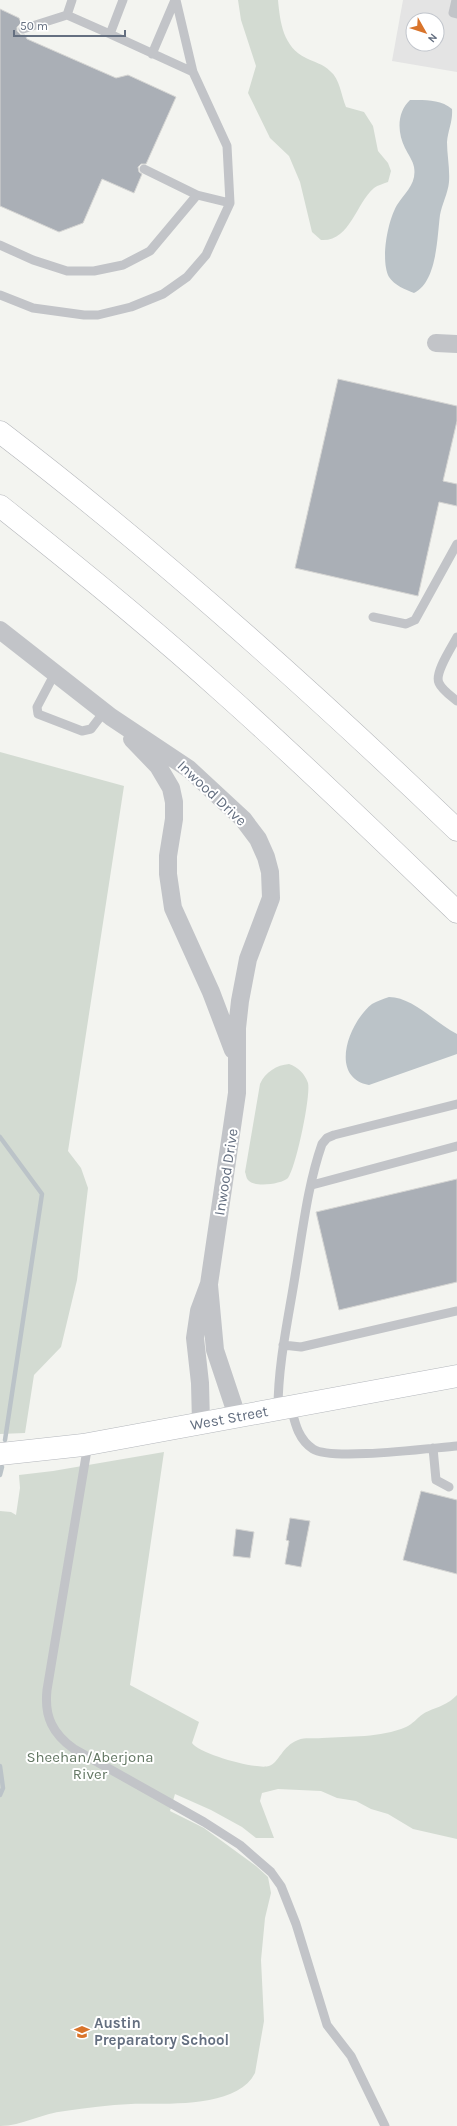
<svg xmlns="http://www.w3.org/2000/svg" width="457" height="2126" viewBox="0 0 457 2126" font-family="Karla,sans-serif">
<style>
.built{fill:#e4e4e4;fill-rule:evenodd}
.green{fill:#d3dbd2}
.water{fill:#bbc3c8}
.lines{fill:none;stroke-linecap:round;stroke-linejoin:round}
.stream{stroke:#bbc3c8;stroke-width:4.5}
.building{fill:#aaafb6;stroke:#d5d5d3}
.secondary-casing{stroke:#b4b7bc;stroke-width:23}
.highway-casing{stroke:#b4b6ba;stroke-width:23}
.lane{stroke:#c2c4c8;stroke-width:9}
.street{stroke:#c2c4c8;stroke-width:18}
.secondary{stroke:#fff;stroke-width:22}
.highway{stroke:#fff;stroke-width:22}
.labels{text-anchor:middle;stroke-width:4;stroke-linejoin:round;paint-order:stroke}
.street-label{font-size:15px;fill:#646f80;stroke:#fff}
.park-label{font-size:15px;fill:#637763;stroke:#fff}
.poi-label{font-size:15px;font-weight:bold;fill:#646f80;stroke:#fff;text-anchor:start}
</style>
<rect width="100%" height="100%" fill="#f3f4f0"/>
<path class="built" d="M403,0H457V72L392,61ZM413,20H437V44H413Z"/>
<path class="green" d="M238,0H278C280,22 283,47 306,58C314,62 323,64 330,71C340,79 341,95 346,107L364,112L373,126L378,151L388,163L391,171L388,182C383,184 378,185 374,188C356,203 350,242 321,240L312,232L300,182L289,156L270,138L248,93L256,66L241,20Z
M0,752L124,786L68,1151L81,1168L88,1188L77,1280L61,1347L34,1375L25,1433L0,1434Z
M289,1064C298,1067 305,1074 308,1083C311,1096 296,1167 288,1178C282,1184 254,1188 248,1180C246,1178 246,1174 245,1172L260,1084C265,1072 277,1065 289,1064Z
M164,1452L130,1685L199,1722L192,1743C200,1754 256,1770 269,1766C279,1763 282,1746 298,1740C305,1737 314,1739 322,1738C350,1736 380,1738 406,1727C413,1724 417,1718 423,1714C436,1706 444,1708 457,1695V1839L413,1829L388,1814L371,1809L356,1801L337,1798L321,1791L278,1789L262,1793L260,1801L274,1838H256L242,1827L211,1810L175,1794L170,1811L204,1828L256,1866L268,1877L271,1893L265,1918L261,1960L264,2021L255,2073C237,2109 165,2103 131,2104C109,2105 86,2108 65,2111C42,2113 22,2126 0,2126V1511L11,1512L16,1515L20,1488L19,1475L53,1471Z"/>
<path class="water" d="M410,100C425,100 440,99 452,109C453,121 448,130 447,142C447,155 450,169 449,182C448,193 442,204 440,215C437,238 437,282 414,293C406,290 394,285 389,277C380,260 388,220 397,205C405,192 417,184 414,167C413,161 408,154 405,148C397,132 397,112 410,100Z
M389,997C413,997 435,1023 457,1034V1054L369,1085C328,1077 349,1022 372,1004C377,1001 383,999 389,997Z"/>
<g class="lines">
<path class="stream" d="M0,1137L42,1194L5,1440
M0,1475L2,1467
M0,1766L3,1788L0,1795"/>
</g>
<path class="building" d="M0,9L19,18L21,23L17,27V31L21,35H25L27,39L116,78L128,75L176,97L146,164H141L138,167L139,172L142,174L134,193L102,179L83,223L59,232L0,206Z
M338,379L457,406V421L443,481L457,484V506L439,502L418,596L295,568Z
M457,1179V1282L339,1310L316,1212Z
M421,1491L457,1500V1574L403,1560Z
M290,1518L310,1521L301,1567L285,1564L289,1541L286,1540Z
M236,1529L254,1532L250,1558L233,1556Z"/>
<g class="lines">
<g class="secondary-casing">
<g id="secondary">
<path id="s1" d="M0,1454L83,1445L457,1376"/>
</g>
</g>
<g class="highway-casing">
<path id="highway" d="M0,432C161,555 311,690 457,830
M0,506C76,566 152,628 224,693C304,764 380,838 457,912"/>
</g>
<path class="lane" d="M72,0L67,15L110,34
M123,0L110,34L193,72
M456,0L453,13L457,14
M23,29L67,15
M152,54L175,0
M144,169L197,195
M0,245L33,260L67,271H94L123,265L150,251L197,195L230,203
M0,295L33,308L84,315H98L131,307L163,294L187,277L206,255L230,203L227,146L193,72L176,0
M373,617L406,624L415,620L457,544
M457,637C452,647 434,673 439,683C442,690 451,696 457,701
M55,673L37,707L38,714L82,731L91,729L104,712
M312,1185L457,1146
M283,1345L301,1347L457,1311
M291,1407C295,1423 298,1439 313,1449C331,1461 431,1448 457,1446
M278,1409C278,1362 289,1316 296,1270C303,1228 308,1184 322,1144L327,1138L334,1135L457,1104
M88,1444L47,1690C44,1717 53,1734 74,1749L204,1822L240,1845L271,1872L281,1886L296,1924L327,2025L351,2056L385,2126
M433,1448L436,1480L449,1487"/>
<path class="street" d="M436,343L457,344
M0,630L111,717L189,769L243,819L258,839L266,857L270,872L271,898L248,959L240,1001L237,1028V1093L209,1284L199,1311L195,1338L200,1383L201,1423
M132,739L158,766L171,788L174,802V819L168,856V874L173,908L211,992L233,1050
M209,1285L215,1350L237,1416"/>
<use href="#secondary" class="secondary"/>
<use href="#highway" class="highway"/>
</g>
<defs>
<g id="school-bare" transform="scale(1.2)"><path d="M0-5L7-2L0 1L-7-2ZM-4 1L0 2.5L4 1V4Q0 6-4 4Z" fill="#d9742b" stroke="#fff" stroke-width="2.5" paint-order="stroke"/></g>
</defs>
<g fill-rule="evenodd">
<use href="#school-bare" x="82" y="2032"/>
</g>
<g class="labels">
<g class="street-label">
<text transform="translate(212 793) rotate(43)" y="5">Inwood Drive</text>
<text transform="translate(226 1172) rotate(-81)" y="5">Inwood Drive</text>
<text dy="5" stroke="none"><textPath href="#s1" startOffset="232">West Street</textPath></text>
</g>
<g class="park-label">
<text x="90" y="1762">Sheehan/Aberjona<tspan x="90" dy="17">River</tspan></text>
</g>
<g class="poi-label">
<text x="94" y="2028">Austin<tspan x="94" dy="17">Preparatory School</tspan></text>
</g>
</g>
<g transform="translate(425 32) rotate(129)"><circle r="19" fill="#ffffff" stroke="#c1c5cc"/>
<path d="M0-3L7 15L0 10L-7 15Z" fill="#d9742b"/>
<text y="-6" font-size="11" font-weight="bold" text-anchor="middle" fill="#646f80">N</text>
</g>
<path d="M14 30v6h111v-6" fill="none" stroke="#646f80" stroke-width="2"/>
<text x="20" y="30" font-size="12" fill="#646f80" stroke="#ffffff" stroke-width="3" paint-order="stroke">50 m</text>
</svg>
